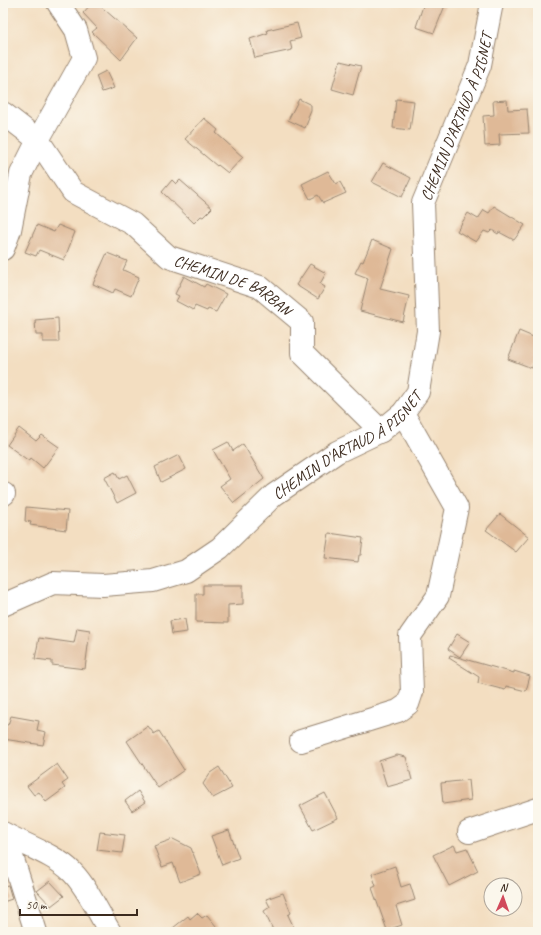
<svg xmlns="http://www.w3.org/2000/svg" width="541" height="935" viewBox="0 0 541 935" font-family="Caveat,sans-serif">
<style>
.building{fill:#dfb997}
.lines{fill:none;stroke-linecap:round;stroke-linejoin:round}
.minor-casing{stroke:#978470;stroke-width:24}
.minor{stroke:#fff;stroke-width:22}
.labels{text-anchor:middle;stroke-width:3;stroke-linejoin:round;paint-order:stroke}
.street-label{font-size:16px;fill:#3b2a1e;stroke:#fbf7ec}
</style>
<rect width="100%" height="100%" fill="#fbf7ec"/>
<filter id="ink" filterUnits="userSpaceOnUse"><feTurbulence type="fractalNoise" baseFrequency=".025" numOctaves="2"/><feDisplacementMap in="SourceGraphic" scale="8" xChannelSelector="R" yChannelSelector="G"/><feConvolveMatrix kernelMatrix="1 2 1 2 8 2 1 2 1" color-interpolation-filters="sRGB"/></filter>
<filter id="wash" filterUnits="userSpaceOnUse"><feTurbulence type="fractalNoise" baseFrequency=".012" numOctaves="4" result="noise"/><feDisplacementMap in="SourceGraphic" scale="16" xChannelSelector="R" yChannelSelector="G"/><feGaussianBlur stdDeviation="0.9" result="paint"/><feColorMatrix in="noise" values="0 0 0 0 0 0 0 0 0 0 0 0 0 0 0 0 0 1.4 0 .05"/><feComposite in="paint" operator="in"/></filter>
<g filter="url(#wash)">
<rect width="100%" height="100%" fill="#f3dec1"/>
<g id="blocks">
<path class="building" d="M92,3H97L137,38L121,60L92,32L97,28L83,13Z
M424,3H446L434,33L416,27Z
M297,23L301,38L290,41L292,50L255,58L250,39L268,33L267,30Z
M340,61L361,66L353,95L332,89Z
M106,71L114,88L102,92L96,76Z
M299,99L311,105V110L308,117L309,118L305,128L288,120Z
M396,99L414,101L410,130L393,128Z
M507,100L508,110L527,109L529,133L499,134L500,145L485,146L483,116L494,115L493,101Z
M204,118L218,130L216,133L243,157L228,173L218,165L217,166L185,139Z
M383,163L411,178L402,197L372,182Z
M328,171L336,184L340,182L346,193L323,203L318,195L310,199L302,184Z
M172,180L176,184L180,180L212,208L203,217L201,216L194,223L162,192Z
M494,206L525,225L514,240L499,232L498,234L492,230L489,233L484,231L476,242L457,231L468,213L478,219L484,210L489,213Z
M37,225L54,232L58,225L75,232L64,260L39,250L36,256L25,252Z
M372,240L393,249L380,289L409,296L403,322L360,311L368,278L355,273L361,261L363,262Z
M107,253L127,261L123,270L139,277L131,296L115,289L113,293L93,284Z
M310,264L326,273L320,284L325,287L318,299L296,285Z
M184,276L204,287L206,284L226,294L216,312L208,309L207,311L195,306L193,310L176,301L179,296L175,294Z
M58,318L59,342H43V335H36L35,320Z
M519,331L538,339V353L532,368L508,359Z
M19,428L36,441L42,435L59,447L43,468L31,458L29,461L7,445Z
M228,442L233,451L243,444L264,479L234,503L220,486L230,479L213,450Z
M179,455L186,469L161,482L155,467Z
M115,472L119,479L127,475L136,493L117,503L104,478Z
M26,507L68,511L66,530L30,525L31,522L25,521Z
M500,514L529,537L516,552L486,530Z
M329,533L363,538L361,555H359L358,562L325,558Z
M203,585H243V604L228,605V623L196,622V594H203Z
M185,619L187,632L172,634L170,621Z
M77,628L90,630L85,669L52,665V661L35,659L39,638L74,643Z
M457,634L470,642L460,657L448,649Z
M450,655L514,673V671L530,676L526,691L506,686L505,690L478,683L479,677L449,658Z
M11,716L39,721L37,730L46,732L43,745L3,739V724L8,725Z
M148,726L154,734L159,731L184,770L158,788L127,741Z
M397,755L406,757L412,780L387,787L379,761Z
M57,764L68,780L62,784L65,788L46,802L39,792L34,795L27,786Z
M219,767L232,788L213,798L203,784L210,773Z
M469,780L471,800L443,804L441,783Z
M138,791L145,802L132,811L125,801Z
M325,793L338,818L313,830L300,806Z
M229,830L239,858L222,865L211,836Z
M100,832L125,835L122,853L97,850Z
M173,839L191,848L201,874L180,882L173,863L162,867L154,846Z
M454,845L457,851L467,848L478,871L449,886L433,855Z
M395,866L401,887L410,884L415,900L396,906L402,925L387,930L372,888L376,886L372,874Z
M50,881L64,896L51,906L37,891Z
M8,885L12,899L3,902V886Z
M283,893L291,913L288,915L296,932H274L264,911L270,907L266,899Z
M197,913L202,918L207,915L221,932H168L188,916L190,919Z"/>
</g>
</g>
<g filter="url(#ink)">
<use href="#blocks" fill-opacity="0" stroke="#978470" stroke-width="1"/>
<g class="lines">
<g class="minor-casing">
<g id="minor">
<path id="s1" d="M3,113L38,140L73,192L133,224L169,257L260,287L302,322V353L381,431"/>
<path d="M3,249L10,230L21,174L38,140L84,58L76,30L58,3"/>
<path d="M3,494H4"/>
<path id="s2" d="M3,605L53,583L103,585L153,581L186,571L220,548L274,495L337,452L381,431L403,413L418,392L428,331L423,203L480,65L492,3"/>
<path d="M301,741L398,711L408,704L412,692L410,636L438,596L457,508L403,413"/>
<path d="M469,832L538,809"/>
<path d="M3,833C23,844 57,856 72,872C87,887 99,914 110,932"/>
<path d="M10,837L9,847L36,932"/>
</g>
</g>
<use href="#minor" class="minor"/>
</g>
</g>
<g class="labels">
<g class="street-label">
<text dy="6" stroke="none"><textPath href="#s2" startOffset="768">CHEMIN D'ARTAUD À PIGNET</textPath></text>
<text dy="6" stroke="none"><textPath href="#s1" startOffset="294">CHEMIN DE BARBAN</textPath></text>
<text dy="6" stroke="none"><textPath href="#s2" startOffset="395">CHEMIN D'ARTAUD À PIGNET</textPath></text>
</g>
</g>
<rect width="541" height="935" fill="none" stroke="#fbf7ec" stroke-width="16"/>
<g transform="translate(503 897) rotate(2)"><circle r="19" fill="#fbf7ec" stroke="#aea59a"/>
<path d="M0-3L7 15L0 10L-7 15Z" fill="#d1495b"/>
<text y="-6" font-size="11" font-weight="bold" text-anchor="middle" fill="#3b2a1e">N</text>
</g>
<path d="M20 909v6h117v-6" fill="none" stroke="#3b2a1e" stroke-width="2"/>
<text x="26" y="909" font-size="12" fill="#3b2a1e" stroke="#fbf7ec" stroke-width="3" paint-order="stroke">50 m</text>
</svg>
